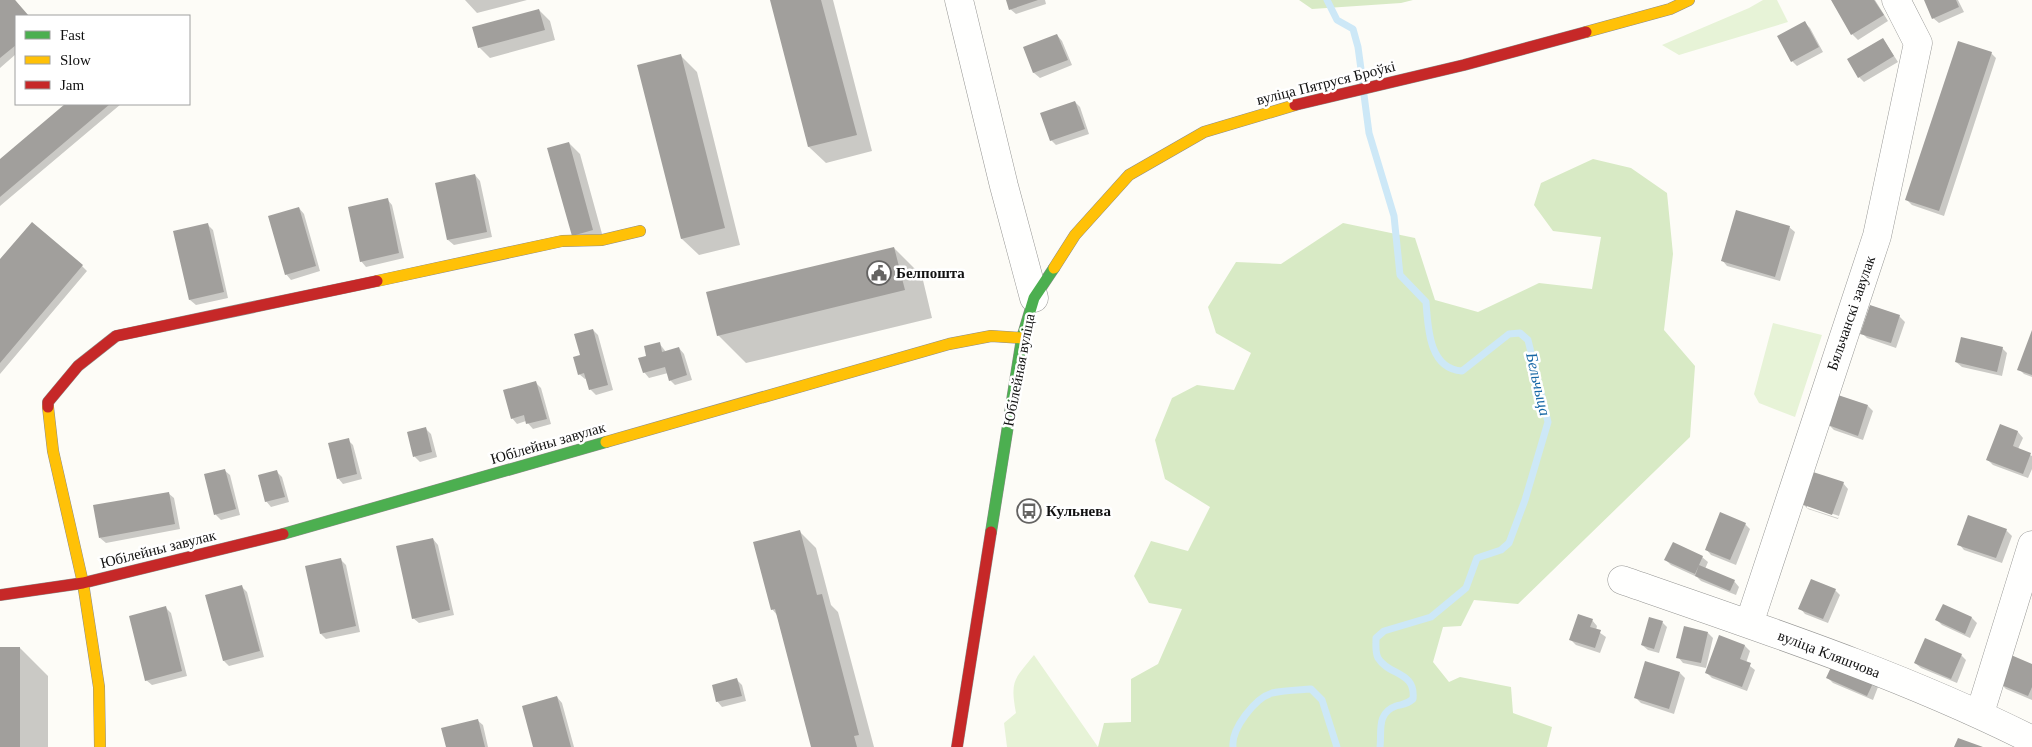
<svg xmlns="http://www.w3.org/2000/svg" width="2032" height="747" viewBox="0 0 2032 747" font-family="Georgia,serif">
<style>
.green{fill:#e7f3d7}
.forest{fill:#d8eac5}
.shadow{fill:#0003;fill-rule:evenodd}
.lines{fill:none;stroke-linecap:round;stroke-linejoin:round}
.stream{stroke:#cde8f7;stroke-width:7}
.building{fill:#a19f9c}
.street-casing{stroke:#979795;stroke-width:29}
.fast-casing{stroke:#8e8d8b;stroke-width:12}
.slow-casing{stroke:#8e8d8b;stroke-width:12}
.jam-casing{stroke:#8e8d8b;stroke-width:12}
.street{stroke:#fffffe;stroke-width:28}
.fast{stroke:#4caf50;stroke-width:11}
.slow{stroke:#ffc107;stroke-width:11}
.jam{stroke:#c62828;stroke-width:11}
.labels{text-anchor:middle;stroke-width:5;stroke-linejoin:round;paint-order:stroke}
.street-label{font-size:15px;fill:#111;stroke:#fff}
.poi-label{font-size:15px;font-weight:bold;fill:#111;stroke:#fff;text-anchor:start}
.water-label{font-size:16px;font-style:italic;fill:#1768a6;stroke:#fff}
</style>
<rect width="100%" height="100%" fill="#fdfcf7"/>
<path class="green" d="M1763,0H1777L1788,22L1679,55L1662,45L1749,8Z
M1773,323L1822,335L1795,417L1759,403L1754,394Z
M1034,655L1098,747H1007L1004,723L1016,713C1010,680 1014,680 1034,655Z"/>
<path class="forest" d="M1299,0H1413L1401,3L1312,9Z
M1593,159L1631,168L1667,193L1673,254L1664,330L1695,366L1690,437L1518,604L1474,600L1461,626L1443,627L1433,662L1449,682L1460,677L1511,687L1513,713L1552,727L1547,747H1098L1104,723L1131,722V679L1158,664L1182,609L1149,603L1134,576L1151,541L1188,551L1210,507L1165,479L1155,440L1172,398L1197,385L1234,390L1251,353L1216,333L1208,307L1236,262L1281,264L1343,223L1415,238L1435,300L1478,312L1539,283L1592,289L1601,237L1553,231L1534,205L1541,183Z"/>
<path class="shadow" d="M0,0H15L28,16H16V54L0,68Z
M465,0H527L477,13Z
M771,0H833L872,151L826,163L809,147Z
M1007,0H1045L1046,4L1016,14L1010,9Z
M1834,0H1875L1888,21L1858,40L1852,34L1832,1Z
M1925,0H1958L1964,12L1939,23L1933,18Z
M539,10L550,21L555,40L490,58L479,47Z
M1805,23L1810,28L1823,52L1797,66L1792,61Z
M1057,35L1062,41L1072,65L1040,78L1034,73L1025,48Z
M1883,39L1898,62L1864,82L1859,77Z
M1991,53L1996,58L1944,216L1912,205L1907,200Z
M680,55L697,72L740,245L699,255L682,239L639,66Z
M1075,102L1080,107L1089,134L1056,145L1051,140Z
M67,104H121L0,206V160Z
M569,143L580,154L604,241L573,236Z
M475,175L480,181L492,237L454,245L448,240Z
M387,199L392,205L404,258L366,267L361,261Z
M299,208L304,214L320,271L291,280L286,274Z
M208,225L213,230L228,298L196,305L190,300Z
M1789,227L1795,232L1780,281L1727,266L1722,260Z
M894,248L922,276L932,318L746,363L718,335Z
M0,261L82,266L87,271L0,374Z
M1899,316L1905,322L1896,348L1867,338L1862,333Z
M593,330L598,335L613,390L596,395L590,389L587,378L585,379L579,374L581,356Z
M2032,333V377L2024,374L2019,369Z
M659,343L666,352L679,348L684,354L692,380L675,385L670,380L668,373L649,378L644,372L648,357Z
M2002,348L2007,353L2002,376L1962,367L1956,362Z
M536,383L541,388L551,424L533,429L526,421L517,424L512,418Z
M1868,406L1873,411L1863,440L1834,430L1829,425Z
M2001,426L2018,432L2023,438L2018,449L2032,456V469L2028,478L1993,465L1988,460Z
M425,428L431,434L437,457L420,462L415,457L408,432Z
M348,440L353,445L362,479L343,484L338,478Z
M224,470L230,475L240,515L221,520L216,515L205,475Z
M277,472L282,477L289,502L271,507L266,501Z
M1843,483L1848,489L1838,519L1808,509L1803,504ZM1807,505L1839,516L1838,518L1807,508Z
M168,493L174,498L180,529L106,543L100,538Z
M1745,524L1750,529L1736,565L1711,555L1706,549Z
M2006,530L2012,536L2002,563L1964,550L1959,544Z
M799,531L816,548L831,605L838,612L874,747H813L777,615L772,609Z
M433,539L438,545L454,615L419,623L413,618Z
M1702,557L1708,562L1705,569L1734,581L1739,587L1736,595L1701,581L1697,577L1671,565L1666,560Z
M340,559L346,565L360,632L326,639L321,634Z
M242,587L247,592L264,657L229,666L224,661Z
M1835,590L1840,595L1828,623L1805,614L1800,608Z
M166,608L171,613L187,676L152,685L146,680Z
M1972,618L1977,623L1970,638L1942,625L1937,620Z
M1592,620L1597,626L1596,630L1606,637L1600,653L1576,645L1571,640Z
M1662,622L1667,627L1659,653L1648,650L1642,645Z
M1708,633L1713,638L1706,668L1683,663L1678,657Z
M1720,637L1745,646L1750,651L1746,663L1755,670L1747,691L1712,678L1707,673Z
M0,648H20L48,676V747H0Z
M1961,655L1966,660L1957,683L1921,668L1915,663Z
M2032,665V700L2006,689L2001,684Z
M1680,673L1685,678L1674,714L1641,703L1636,698Z
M1828,678L1873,682L1878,687L1873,700L1833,683Z
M737,680L742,685L746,701L722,707L717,701Z
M557,697L562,703L574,747H535Z
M477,720L483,725L488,747H447Z"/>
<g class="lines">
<path class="stream" d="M1327,0L1337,20L1353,29L1358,47L1363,84
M1364,95L1369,133L1394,216L1400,275L1426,302C1428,328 1429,369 1462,371L1509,334L1520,333L1528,340L1548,422L1525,500L1509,543L1501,550L1477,558L1466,588L1431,617L1384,631L1376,638C1376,645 1375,652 1378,658C1389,676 1416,671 1413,699C1406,705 1403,704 1396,706C1376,713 1382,732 1380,747
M1233,747C1231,729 1255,698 1272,693C1285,690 1299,690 1311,689L1322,700L1337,747"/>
</g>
<path class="building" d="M0,0H15L29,16H16V45L0,58Z
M770,0H821L857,135L808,147Z
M1006,0H1038L1009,10Z
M1831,0H1874L1884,15L1851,35Z
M1924,0H1956L1959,7L1932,19Z
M539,9L545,30L478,48L472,27Z
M1805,21L1819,47L1791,62L1777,36Z
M1057,34L1068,60L1033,73L1023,47Z
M1883,38L1894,56L1858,78L1847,59Z
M1958,41L1992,52L1939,211L1905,200Z
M681,54L725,228L681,239L637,65Z
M1075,101L1085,129L1050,141L1040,113Z
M65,104H110L0,197V159Z
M569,142L593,230L572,236L547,148Z
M475,174L487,232L447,240L435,183Z
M388,198L399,253L360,262L348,207Z
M299,207L316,266L285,275L268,216Z
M1736,210L1790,226L1775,277L1721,261Z
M32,222L83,265L0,363V259Z
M208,223L224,292L189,300L173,231Z
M894,247L905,290L717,336L706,292Z
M1870,305L1900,315L1891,343L1860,334Z
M593,329L608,385L589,390L584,373L578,375L573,357L580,355L574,334Z
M2032,330V375L2017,370Z
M1961,337L2003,347L1997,372L1955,362Z
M660,342L662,352L679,347L687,375L669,381L665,367L643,373L638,358L646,356L644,346Z
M536,381L547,419L526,424L524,415L511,419L503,390Z
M1838,395L1868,405L1858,436L1828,425Z
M2000,424L2018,431L2013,446L2031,453L2023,474L1986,460Z
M426,427L432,452L413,457L407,432Z
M349,438L357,474L337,479L328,443Z
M225,469L236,509L214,515L204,474Z
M277,470L285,497L265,502L258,475Z
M1813,472L1844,482L1832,515L1801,504Z
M169,492L175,524L99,538L93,505Z
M1720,512L1746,523L1730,560L1705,550Z
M1968,515L2007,529L1996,558L1957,545Z
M800,530L817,595L822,594L859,735L854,736L857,747H811L775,609L771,610L753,542Z
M433,538L450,610L412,619L396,546Z
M1673,542L1703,556L1695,574L1664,560Z
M341,558L356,626L320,634L305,566Z
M1699,565L1735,580L1730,591L1695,576Z
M1811,579L1836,589L1823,619L1798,609Z
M242,585L260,651L223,661L205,595Z
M1943,604L1972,617L1965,634L1935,620Z
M166,606L182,671L145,681L129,616Z
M1578,614L1593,619L1590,627L1601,630L1595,648L1569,640Z
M1649,617L1663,621L1654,649L1641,645Z
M1684,626L1708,632L1701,663L1676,658Z
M1719,635L1745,645L1740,659L1751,663L1742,687L1705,673Z
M1925,638L1962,654L1951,679L1914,663Z
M0,647H20V747H0Z
M2011,655L2032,664V687L2028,696L1999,684Z
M1645,661L1680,672L1669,709L1634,698Z
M1833,663L1874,681L1867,696L1826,678Z
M737,678L742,696L716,702L712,685Z
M557,696L571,747H533L522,706Z
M478,719L485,747H446L441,728Z
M1958,738L1983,747H1954Z"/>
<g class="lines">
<g class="street-casing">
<path id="street" d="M959,0L1004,186L1034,298
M1622,580C1760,628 1901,674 2032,740
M1749,624L1877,236L1918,43L1896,0
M1980,713L2032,545"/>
</g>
<g class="fast-casing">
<path id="fast" d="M991,532L1022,338L1034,298L1054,268
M283,534L606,442"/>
</g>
<g class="slow-casing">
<path id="slow" d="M1586,32L1670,9L1689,0
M1054,268L1075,235L1129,175L1204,132L1295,105
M377,281L562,241L602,240L640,231
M48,407L53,451L83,583L99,687L100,747
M606,442L949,344L991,336L1022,338"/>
</g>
<g class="jam-casing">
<path id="jam" d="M1295,105L1464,65L1586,32
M48,407V402L78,366L116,336L377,281
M0,595L83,583L283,534
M957,747L991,532"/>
</g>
<use href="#street" class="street"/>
<use href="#fast" class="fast"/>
<use href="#slow" class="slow"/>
<use href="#jam" class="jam"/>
</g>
<defs>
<g id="civic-ring" transform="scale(1.25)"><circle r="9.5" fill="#fff" stroke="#646362" stroke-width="1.5"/><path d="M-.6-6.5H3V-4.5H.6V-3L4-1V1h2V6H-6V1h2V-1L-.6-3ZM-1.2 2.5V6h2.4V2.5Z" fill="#646362"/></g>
<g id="bus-ring" transform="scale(1.25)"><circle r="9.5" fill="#fff" stroke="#646362" stroke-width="1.5"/><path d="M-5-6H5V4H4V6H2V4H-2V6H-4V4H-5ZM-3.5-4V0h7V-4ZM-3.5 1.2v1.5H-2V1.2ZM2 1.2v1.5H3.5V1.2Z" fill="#646362"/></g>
</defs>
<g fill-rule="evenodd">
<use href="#civic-ring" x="879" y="273"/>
<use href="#bus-ring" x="1029" y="511"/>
</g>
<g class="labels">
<g class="street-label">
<text transform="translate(1326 83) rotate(-14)" y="5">вуліца Пятруся Броўкі</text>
<text transform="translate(1851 313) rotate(-71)" y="5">Бяльчанскі завулак</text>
<text transform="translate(1019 370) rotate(-79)" y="5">Юбілейная вуліца</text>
<text transform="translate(548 443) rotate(-16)" y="5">Юбілейны завулак</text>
<text transform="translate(158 549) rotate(-14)" y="5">Юбілейны завулак</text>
<text transform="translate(1829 654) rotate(21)" y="5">вуліца Кляшчова</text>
</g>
<g class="poi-label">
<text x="896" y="278">Белпошта</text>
<text x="1046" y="516">Кульнева</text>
</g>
<g class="water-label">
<text transform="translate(1539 384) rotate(77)" y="6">Бельчыца</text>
</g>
</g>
<rect x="15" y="15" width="175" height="90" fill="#ffffff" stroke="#a0a0a0"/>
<rect x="25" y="31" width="25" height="8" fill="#4caf50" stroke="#a0a0a0"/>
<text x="60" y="40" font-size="15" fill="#111111">Fast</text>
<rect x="25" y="56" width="25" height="8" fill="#ffc107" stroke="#a0a0a0"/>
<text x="60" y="65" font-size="15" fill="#111111">Slow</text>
<rect x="25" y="81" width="25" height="8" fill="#c62828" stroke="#a0a0a0"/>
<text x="60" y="90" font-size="15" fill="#111111">Jam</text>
</svg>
